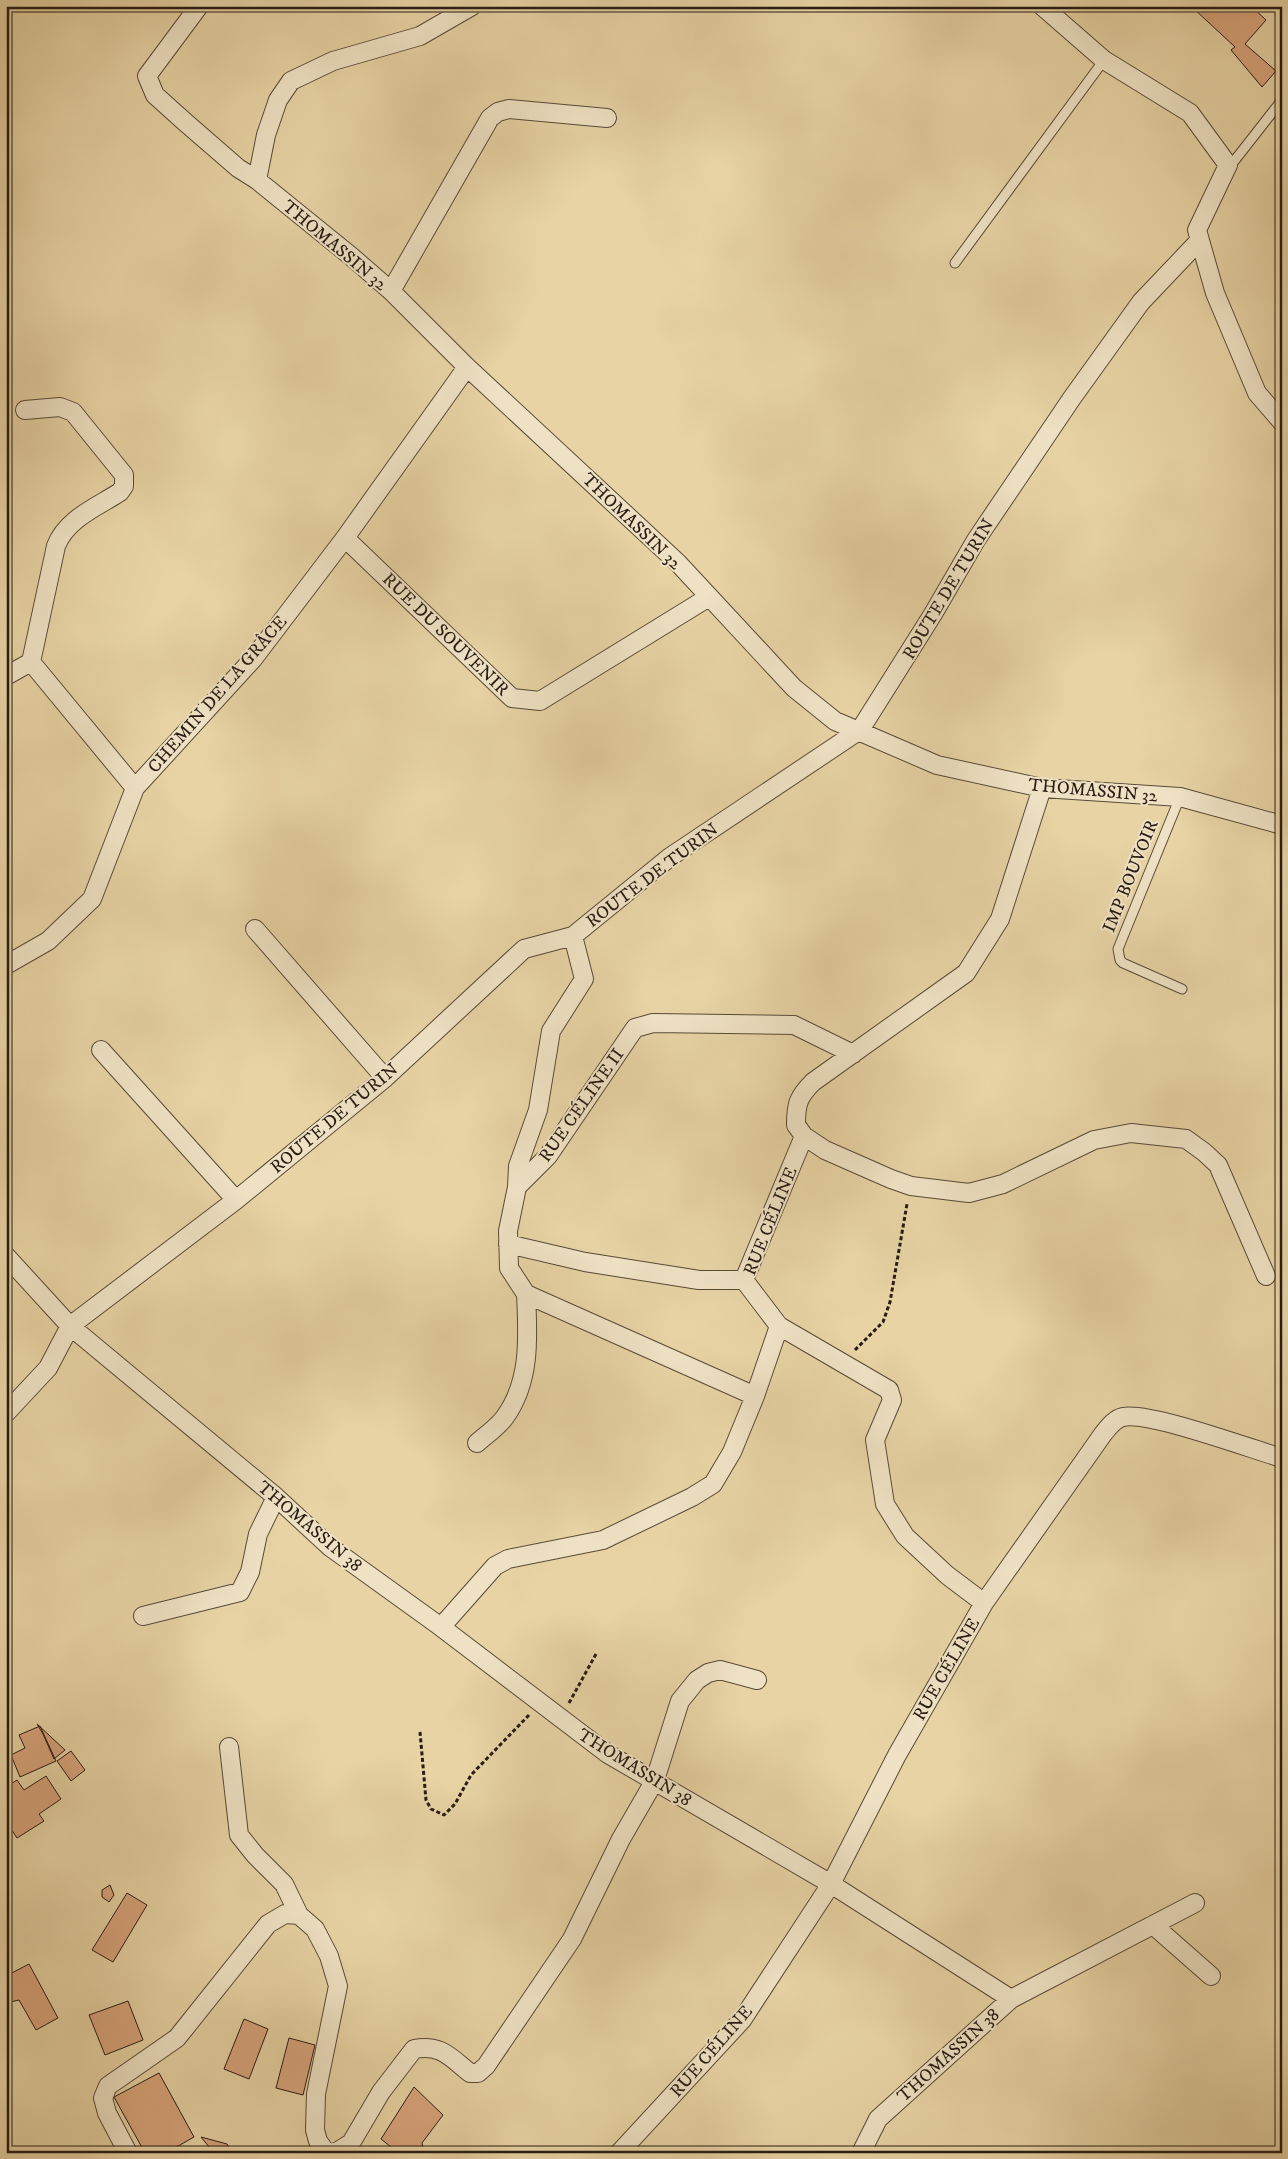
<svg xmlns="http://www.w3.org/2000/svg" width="1288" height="2159" viewBox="0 0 1288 2159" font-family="'IM FELL DW Pica',serif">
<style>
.building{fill:#d8a47c;stroke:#281c14}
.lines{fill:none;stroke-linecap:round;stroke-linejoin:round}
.lane-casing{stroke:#584a38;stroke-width:11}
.street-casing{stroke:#584a38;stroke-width:20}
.path{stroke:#281c14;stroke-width:3;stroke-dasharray:4 2.5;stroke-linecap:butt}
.lane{stroke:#efe2c4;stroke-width:9}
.street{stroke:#efe2c4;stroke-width:18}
.labels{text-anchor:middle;stroke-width:4;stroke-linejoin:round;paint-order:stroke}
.street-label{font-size:18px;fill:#281c14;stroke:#efe2c4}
</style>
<rect width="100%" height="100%" fill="#e7d3a4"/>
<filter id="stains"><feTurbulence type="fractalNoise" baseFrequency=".004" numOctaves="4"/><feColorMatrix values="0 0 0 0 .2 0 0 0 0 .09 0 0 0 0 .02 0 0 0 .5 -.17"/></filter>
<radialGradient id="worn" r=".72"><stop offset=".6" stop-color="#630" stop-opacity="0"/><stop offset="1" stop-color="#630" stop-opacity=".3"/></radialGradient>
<path class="building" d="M1194,6H1251L1266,20L1245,44L1276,71L1262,87L1231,50L1235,47L1193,8Z
M37,1724L65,1750L54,1759L43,1734Z
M40,1726L56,1761L20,1777L11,1755L25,1748L19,1735Z
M71,1751L85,1770L71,1781L57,1761Z
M46,1776L61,1799L39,1814L44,1821L17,1838L6,1821V1787L17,1780L24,1790Z
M110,1885L114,1895L109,1902L102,1897V1890Z
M127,1893L147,1905L113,1962L92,1950Z
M29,1964L58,2018L36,2030L19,2000L6,2003V1976Z
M128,2001L143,2040L105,2055L89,2015Z
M244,2019L268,2029L249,2079L224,2069Z
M289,2038L315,2045L303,2095L276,2088Z
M159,2073L194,2137L166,2153H145L114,2097Z
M414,2087L443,2115L422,2143L424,2153H393L391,2147L381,2139Z
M201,2137L227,2144L232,2153H214Z"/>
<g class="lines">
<g class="lane-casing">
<path id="lane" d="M1228,165L1235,160L1282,100
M955,263L1104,60
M1180,797L1118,949L1120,960L1123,963L1182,989"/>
</g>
<g class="street-casing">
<path id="street" d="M199,6L147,76L155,95L185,122L238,168L257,180L352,257L391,291L467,367L678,563L794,688L835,721L937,765L1042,788L1180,797L1282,825
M1042,6L1104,60L1190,113L1228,165L1197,230L1215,293L1257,393L1282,422
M257,180L266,135L278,100L291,81L333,61L420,36L472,6
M391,291L490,118L498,112L509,109L607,118
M345,538L512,698L540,701L709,597
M31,662L135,788
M6,676L31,662L56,546C66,519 97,507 120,492L124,486V475L73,412L60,407L25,410
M1042,788L1000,919L966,973L813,1082C798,1097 796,1104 796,1125L804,1136L825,1150L891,1179L911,1186L969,1193L1003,1184L1094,1140L1131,1133L1186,1139L1204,1152L1218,1165L1266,1276
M255,929L385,1078
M6,965L48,941L92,899L135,788L253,659L345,538L467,367
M101,1050L236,1200
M804,1136L744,1280L779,1326L889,1390L892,1400L875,1440L885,1504L905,1536L947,1575L984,1603
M517,1187L518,1166L538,1110L551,1031L584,979L573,936
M508,1244L585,1262L699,1280H744
M6,1256L70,1326L276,1497L330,1547L441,1627L608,1754L831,1884L1011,1999
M755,1396L526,1294L509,1268L508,1231L517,1187L548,1156L635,1028L653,1023L794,1025L853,1054
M6,1413L48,1368L70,1326L236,1200L385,1078L524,949L573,936L670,857L860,730L933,614L976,540L1072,398L1141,302L1199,241
M477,1443C486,1435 498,1427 505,1417C531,1381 528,1336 526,1294
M143,1616L240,1592L250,1572L258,1534L276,1497
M441,1627L495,1566L508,1559L603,1540L692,1497L713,1484L732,1452L755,1396L779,1326
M229,1747L239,1835L255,1855L284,1884L299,1915
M1153,1925L1211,1976
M128,2153L107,2113L103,2098L108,2086L177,2038L268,1924L285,1914L299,1915L315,1929L329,1956L338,1986L316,2094L315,2130L318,2141L325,2151L335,2153L351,2143L381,2092L414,2049C441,2044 450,2057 470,2073H478L486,2066L572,1939L621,1839L655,1780L680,1701L697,1680L708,1673L720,1670L757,1680
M619,2153L742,2020L831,1884L897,1755L984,1603L1103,1434C1108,1428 1114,1419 1123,1417C1148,1411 1251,1449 1282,1458
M861,2153L878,2119L1011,1999L1195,1903"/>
</g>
<path class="path" d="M855,1350L883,1322L890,1302L907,1204
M569,1703L596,1654
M420,1732L426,1800L431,1809L444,1815L455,1804L471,1775L529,1715"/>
<use href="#lane" class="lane"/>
<use href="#street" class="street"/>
</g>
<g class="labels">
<g class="street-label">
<text transform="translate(335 245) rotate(40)" y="6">THOMASSIN 32</text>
<text transform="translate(632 521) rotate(44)" y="6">THOMASSIN 32</text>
<text transform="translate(948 589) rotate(-59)" y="6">ROUTE DE TURIN</text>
<text transform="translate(446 634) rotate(44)" y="6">RUE DU SOUVENIR</text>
<text transform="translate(217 694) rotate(-49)" y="6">CHEMIN DE LA GRÂCE</text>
<text transform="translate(1093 790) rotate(5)" y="6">THOMASSIN 32</text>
<text transform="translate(652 875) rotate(-37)" y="6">ROUTE DE TURIN</text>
<text transform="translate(1130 876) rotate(-68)" y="6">IMP BOUVOIR</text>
<text transform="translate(581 1105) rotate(-55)" y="6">RUE CÉLINE II</text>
<text transform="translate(334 1118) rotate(-40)" y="6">ROUTE DE TURIN</text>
<text transform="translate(770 1221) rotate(-68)" y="6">RUE CÉLINE</text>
<text transform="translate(310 1526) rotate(40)" y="6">THOMASSIN 38</text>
<text transform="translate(946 1669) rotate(-60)" y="6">RUE CÉLINE</text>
<text transform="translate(635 1767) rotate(32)" y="6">THOMASSIN 38</text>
<text transform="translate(711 2051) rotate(-49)" y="6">RUE CÉLINE</text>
<text transform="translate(948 2055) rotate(-42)" y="6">THOMASSIN 38</text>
</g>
</g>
<rect width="1288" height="2159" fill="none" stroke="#e7d3a4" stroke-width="25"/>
<rect x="8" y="8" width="1273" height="2144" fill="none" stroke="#281c14" stroke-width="2.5"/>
<rect x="12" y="12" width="1263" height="2134" fill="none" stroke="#281c14"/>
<rect width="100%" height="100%" filter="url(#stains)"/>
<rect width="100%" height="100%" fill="url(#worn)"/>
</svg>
